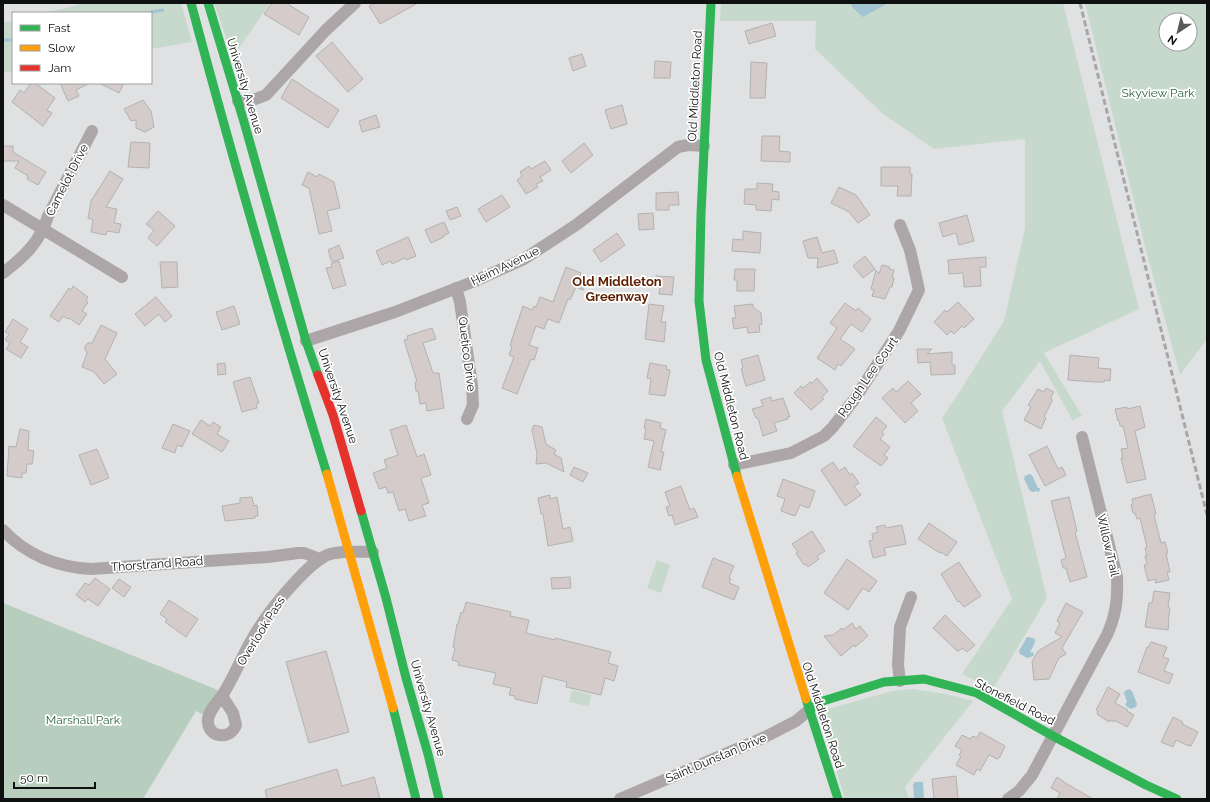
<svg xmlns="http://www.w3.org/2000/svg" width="1210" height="802" viewBox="0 0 1210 802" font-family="Raleway,sans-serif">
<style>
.green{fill:#c7d9cd;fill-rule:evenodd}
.forest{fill:#b7cdbe}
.water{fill:#a2c4d0}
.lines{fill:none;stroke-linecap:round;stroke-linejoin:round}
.stream{stroke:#a2c4d0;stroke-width:3}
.building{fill:#d4cbca;stroke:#b2b2b2}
.street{stroke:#aca6a8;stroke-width:12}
.fast{stroke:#30b455;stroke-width:9}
.slow{stroke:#ff9f0a;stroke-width:9}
.jam{stroke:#e5322d;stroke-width:9}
.rail{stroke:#a8a6a6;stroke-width:3;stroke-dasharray:6 3;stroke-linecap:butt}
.labels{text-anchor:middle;stroke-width:3.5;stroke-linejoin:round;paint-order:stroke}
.street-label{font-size:12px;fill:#0f1010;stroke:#fff}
.park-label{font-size:12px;fill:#2b653e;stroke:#fff}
.neighbourhood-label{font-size:13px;font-weight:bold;fill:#5e1f00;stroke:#fff}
</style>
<rect width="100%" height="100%" fill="#e0e1e2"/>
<path class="green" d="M85,3H181L192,42L151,49V13H46Z
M214,3H270L233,57Z
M721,3H1063L1139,309L1044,353L1082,416L1078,417L1073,421L1040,361L1002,411L1047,598L993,689L962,674L1012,599L942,418L960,391L1004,321L1025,228V139L934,149L883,114L815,49L816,21H720Z
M1085,3H1207V339L1180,375L1147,254ZM1166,20H1190V44H1166Z
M13,21V71L3,73V23Z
M657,560L670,565L661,593L647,588Z
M913,689L946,694L973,701L905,787L909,799H845L820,717L822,713L828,709L892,691Z
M572,690L591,695L589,706L569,702Z"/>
<path class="forest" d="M3,603L218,690L204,715L196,711L143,799H3Z"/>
<path class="water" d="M850,3H888L863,17L853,8Z
M1029,474L1032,475L1038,488H1040L1039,492L1036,491L1033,492L1030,491L1024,479L1025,476Z
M1027,637H1029L1035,639V642L1030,653L1033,652L1034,656L1027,658L1020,654L1019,651Z
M1129,689L1132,691L1137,704L1136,707L1131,709L1126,706L1125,704L1127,702L1124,693L1125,691Z
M915,782H923L924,799H914L913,784Z"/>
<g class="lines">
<path class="stream" d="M146,13L163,10
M3,40H13"/>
</g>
<path class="building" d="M272,3H286L309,17L299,35L264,14Z
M375,3H418L380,24L369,6Z
M772,23L776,36L749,44L745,31Z
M332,42L363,79L348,92L316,56Z
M582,54L586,66L573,71L569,58Z
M655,61L671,62L670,78H654Z
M751,62L767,63L765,98H750Z
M292,79L339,110L328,128L281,98Z
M31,83H35L55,98L47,110L52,113L43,126L12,102L20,90L24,93Z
M60,83H90L76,90L79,96L68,101Z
M99,83H124L119,93Z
M143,100L151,111L154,127L145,132L136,128V120L131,121L124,109Z
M622,105L627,124L611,129L605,110Z
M376,115L380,127L362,132L359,121Z
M762,136H780L779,151L790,152V162L761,161Z
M131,142L150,143L149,168L128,167Z
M584,143L593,155L571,173L562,161Z
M3,146H13V152L46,172L38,185L27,179L28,176L15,168L19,161H3Z
M545,161L551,170L540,177L543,181L536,184L538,187L526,194L517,180L522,176L520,172L529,166L531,169Z
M881,167H910V174H912L911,196H897L898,186H881Z
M110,171L123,179L106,207L117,209L114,223L121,224L119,233L107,231L106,235L91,232L93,220L88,218L91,201Z
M308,172L317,177L319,174L334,182L340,208L327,211L332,231L319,234L309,188L302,185Z
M757,183L773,184L772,191L779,192V200L772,199L771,211L756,210V205L744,204L745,189H757Z
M839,187L856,195L870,215L858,223L849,212L831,203Z
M678,192L679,205H669V210H656V193Z
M502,195L510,207L486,222L478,209Z
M457,207L461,216L450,220L446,211Z
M158,211L175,226L157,246L148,238L154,230L146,224Z
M653,213L654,229L639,230L638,214Z
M967,215L974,241L959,245L956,233L943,237L939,223Z
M444,222L449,233L443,236L444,237L431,243L425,230Z
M743,231L761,233L760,253L732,251L733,239L743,240Z
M617,233L625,245L601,262L593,250Z
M408,237L416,256L406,260L405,258L392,264L391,261L382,265L376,251Z
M817,237L822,253L834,250L838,263L817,268L818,258H808L803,241Z
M339,245L344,258L332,262L328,250Z
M865,256L875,269L863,278L853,266Z
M986,257V267H980L981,286L964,287L963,273L949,274L948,260Z
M339,261L346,285L333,289L326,268L332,267L331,264Z
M160,262H177L178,287L162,288Z
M882,265L890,267L889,269L894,270L892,277L894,278L892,287H890L885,299L872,296L874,290L871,289L876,270L879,274Z
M566,267L581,273L580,277L587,280L583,290L576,287L570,300L568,299L559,323L548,319L544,329L536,326L529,345L538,348L534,360L531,359L517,394L502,388L514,357L509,355L512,346L510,345L523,306L532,310L534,306L536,307L540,297L553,302Z
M735,269H755L754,291H737V280H734Z
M656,276L674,277L672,295L659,294L660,287H656Z
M73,286L88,297L86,300L88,302L82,311L87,314L79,325L69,318L68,319L63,316L59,322L50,316L69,288L71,290Z
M156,297L172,316L165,322L159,314L145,326L135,314Z
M958,302L974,319L964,328L962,326L954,334L951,331L947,335L934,322L945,310L947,312Z
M845,303L856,311L858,308L871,319L862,332L851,324L840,339L855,349L841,366L838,364L835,370L817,358L837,328L830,323Z
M649,304L664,306L661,322H666L664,342L645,339Z
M753,304V307L761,313L762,324L759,325L760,332L748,333L747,327L734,329L732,318H736L734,306Z
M234,306L240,324L222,330L216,312Z
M13,319L28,329L20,342L28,347L21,358L6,349L10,343L5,340L9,334L5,332Z
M101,325L117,333L105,359L117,374L104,384L94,372L82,367L87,353L85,350V346L88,343H92Z
M432,328L436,339L423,343L433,373H439L444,408L427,411L426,403L420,404L418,391H416L415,382H417L404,340L408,339L407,336Z
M917,349H932L927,354L952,352V365H955V374L931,375L930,362L918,363Z
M758,355L765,380L746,386L741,369L743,368L741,360Z
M1070,355L1099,358L1098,368L1111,369L1110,381L1105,380L1104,382H1095L1068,380Z
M225,363L226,374L218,375L217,364Z
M650,363L667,366L666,369L670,370L665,396L649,394L651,379L647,378Z
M250,377L259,403L256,404L257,408L242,412L233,382Z
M817,378L828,391L822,397L824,399L811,410L794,393L801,386L803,388L810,382L812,383Z
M908,381L921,394L911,403L918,411L905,423L882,398L893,388L896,392Z
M1046,388L1054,392L1051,397L1052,401L1044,417L1046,418L1041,429L1024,420L1031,407L1028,405L1038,389L1044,392Z
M771,397L772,401L783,398L790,417H787L788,419L774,423L777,431L763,436L758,418H756L752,409L763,406L761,400Z
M1140,406L1145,427L1135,431L1146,479L1127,483L1121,458H1123L1121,449L1128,448L1123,426H1120L1119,420L1118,421L1115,409L1127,407V409Z
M876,417L887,426L882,432L884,434L880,439L890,447L884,455L888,458L881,466L853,446Z
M646,419L661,423L660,428L666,430L661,452H664L660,470L648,467L654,441L644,439L646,428H644Z
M201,420L210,426L213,422L221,427L217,434L229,441L222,452L192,434Z
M173,424L190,431L182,447L177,445L175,453L162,448Z
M406,425L417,457L424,454L431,475L421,478L429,503L422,505L426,516L409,521L405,509L399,511L393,492L388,493L386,487L379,489L373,473L387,468L384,460L398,455L390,430Z
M534,425L542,427L546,444L556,450L554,454L561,458L564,472L546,463L536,464L537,454L532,430Z
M20,429L29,431L28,450L34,451L32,464H27L26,473H22V478L7,476L9,446L16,447Z
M1047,446L1058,469L1062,467L1066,475L1045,486L1029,455Z
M97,449L109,478L91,485L79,455Z
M833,462L839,471L845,467L850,475L852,473L859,483L854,486L861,495L845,506L821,470Z
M574,467L588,473L583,482L570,475Z
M783,479L815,491L809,508L800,505L795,516L781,511L785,499L777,496Z
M681,486L690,510L694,508L698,517L675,525L672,515L669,516L666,507L670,506L665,492Z
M1151,494L1156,514L1154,515L1161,543L1165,542L1168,553H1166L1170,572H1167L1169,580L1155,583L1156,579L1148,581L1144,565L1147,564L1145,556H1147L1145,548L1147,547L1140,518L1137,519L1135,513H1133L1131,505L1133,504L1132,499Z
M550,495V499L557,497L563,529L570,527L573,541L548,546L543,514H541L538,498Z
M252,497L254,506L257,505L258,516H255V518L225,521L222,506L240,503V498Z
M1069,497L1077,531L1075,532L1087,577L1070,582L1066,568H1063L1061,560L1066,558L1051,501Z
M929,523L957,542L947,556L941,552L940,553L918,539Z
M885,525L886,528L902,525L906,544L884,548L886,555L873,558L869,541L873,540L872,534L878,532L876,527Z
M812,531L825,551L817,556L819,559L808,567L805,564L804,565L796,553L798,552L792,544Z
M713,558L734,566L729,578L731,579L729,583L739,587L734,600L702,587Z
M847,559L877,581L869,592L863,588L848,610L824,593Z
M959,562L981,596L964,607L959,601L958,602L941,574Z
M570,577L571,588L552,589L551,578Z
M95,578L110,589L98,606L88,599L85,602L76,595L85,583L89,585Z
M119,579L131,587L124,597L112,588Z
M1154,591L1170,593L1168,606L1170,609L1168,621H1169L1168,630L1145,627L1149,603H1152Z
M169,600L198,619L186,637L165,622L167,619L160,614Z
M466,602L511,612L510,616L529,620L526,633L555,640V638L611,652L608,663L618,666L614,681L605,678L601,695L566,687L567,682L543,676L537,704L515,699V696L509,695L511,688L493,684L496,673L458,665L459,662L452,660L455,648L453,647L457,624H458L461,612L463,613Z
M1066,603L1083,612L1062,648L1066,654L1059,658L1049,679L1034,680L1032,662L1038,651L1062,637L1055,633L1060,623L1057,621Z
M945,615L975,645L967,652L962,648L959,651L956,650L933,628Z
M852,623L856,629L860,626L868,636L855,647L854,645L841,656L824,636L833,635L842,628L843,630Z
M1151,642L1167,647L1163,657L1169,659L1164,671L1173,674L1169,684L1138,672L1147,647L1148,648Z
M326,651L349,732L309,743L286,662Z
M1108,687L1120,694L1115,703L1128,710L1127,711L1134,715L1127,727L1114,720L1113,722L1110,720L1109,722L1097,714L1098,711L1096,710Z
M1173,717L1183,722L1182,724L1198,732L1191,746L1189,745V746L1176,740L1173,747L1161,742Z
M980,732L1005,746L1000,757L997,759L989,755L980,771L977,769L974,775L956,765L961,756L959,755L962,750L955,746L962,735L970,739L973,736L977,738Z
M337,769L342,786L374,777L380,799H267L265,790Z
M956,776L958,799H934L932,779Z
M1057,777L1067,784L1093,799H1057L1060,793L1051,788Z"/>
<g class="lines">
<path class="street" d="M238,101L253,100L266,95L326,30L355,3
M3,205L122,277
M3,273C24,257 40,242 48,216L92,131
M456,288L460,302L472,385L473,405L467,419
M306,341L395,312L475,281L524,259L576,225L678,147L688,145L704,146
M734,465L791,453L824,436L833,427L856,397L899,331L919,290L910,250L900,225
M3,530C26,555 58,567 91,569L268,557L298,553H304L320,559
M900,681L898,665L900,627L911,597
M222,696L233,713L236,725C231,739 210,739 208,723C206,712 220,700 225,691C234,676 241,659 250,643C262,621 278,600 295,582C304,572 313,563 325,556C336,550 360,552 373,552
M620,799L765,737L796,721L809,710
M1008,799L1019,791L1032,775L1107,635C1116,615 1118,599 1117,577L1082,437"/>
<path class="fast" d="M191,3C233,161 279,318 327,474
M208,3L244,122L306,341L318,375
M711,3L701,214L699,301L706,360L737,476
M361,511L386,598L406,678L428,754L439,799
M806,699L838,799
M393,708L416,799
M809,710L823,701L884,682L924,679L977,693L1053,736L1146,785L1177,799"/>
<path class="slow" d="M327,474L393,708
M737,476L806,699"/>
<path class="jam" d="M318,375L333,415L361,511"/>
<path class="rail" d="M1080,3L1207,515"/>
</g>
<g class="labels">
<g class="street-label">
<text transform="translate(245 86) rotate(73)" y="4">University Avenue</text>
<text transform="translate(695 86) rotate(-87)" y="4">Old Middleton Road</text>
<text transform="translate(67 180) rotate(-63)" y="4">Camelot Drive</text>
<text transform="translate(505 266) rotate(-26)" y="4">Heim Avenue</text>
<text transform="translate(467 354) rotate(83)" y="4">Quetico Drive</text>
<text transform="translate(868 377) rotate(-55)" y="4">Rough Lee Court</text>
<text transform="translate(338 396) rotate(71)" y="4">University Avenue</text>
<text transform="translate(731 406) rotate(76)" y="4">Old Middleton Road</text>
<text transform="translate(1108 545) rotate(77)" y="4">Willow Trail</text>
<text transform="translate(157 564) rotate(-4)" y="4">Thorstrand Road</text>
<text transform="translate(261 631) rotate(-58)" y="4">Overlook Pass</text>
<text transform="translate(1015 702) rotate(27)" y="4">Stonefield Road</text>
<text transform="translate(428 708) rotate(74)" y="4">University Avenue</text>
<text transform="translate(823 715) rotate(72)" y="4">Old Middleton Road</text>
<text transform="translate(716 758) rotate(-23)" y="4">Saint Dunstan Drive</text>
</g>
<g class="park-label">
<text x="1158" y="97">Skyview Park</text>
<text x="83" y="724">Marshall Park</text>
</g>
<g class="neighbourhood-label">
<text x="617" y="286">Old Middleton<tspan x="617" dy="15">Greenway</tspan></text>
</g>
</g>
<rect width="1210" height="802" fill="none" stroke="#0f1010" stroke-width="8"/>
<rect x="12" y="12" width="140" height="72" fill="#ffffff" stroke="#9f9f9f"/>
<rect x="20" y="25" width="20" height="6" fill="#30b455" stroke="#9f9f9f"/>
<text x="48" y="32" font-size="12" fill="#0f1010">Fast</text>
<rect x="20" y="45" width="20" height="6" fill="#ff9f0a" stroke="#9f9f9f"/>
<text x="48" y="52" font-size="12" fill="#0f1010">Slow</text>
<rect x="20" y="65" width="20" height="6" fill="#e5322d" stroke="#9f9f9f"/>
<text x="48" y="72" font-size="12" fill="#0f1010">Jam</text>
<g transform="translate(1178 32) rotate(215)"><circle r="19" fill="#ffffff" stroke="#9f9f9f"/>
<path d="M0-3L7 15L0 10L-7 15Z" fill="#58595a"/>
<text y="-6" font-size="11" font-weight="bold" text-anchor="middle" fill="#0f1010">N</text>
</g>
<path d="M14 782v6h81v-6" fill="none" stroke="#0f1010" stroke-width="2"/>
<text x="20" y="782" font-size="12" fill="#0f1010" stroke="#ffffff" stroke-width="3" paint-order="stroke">50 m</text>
</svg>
